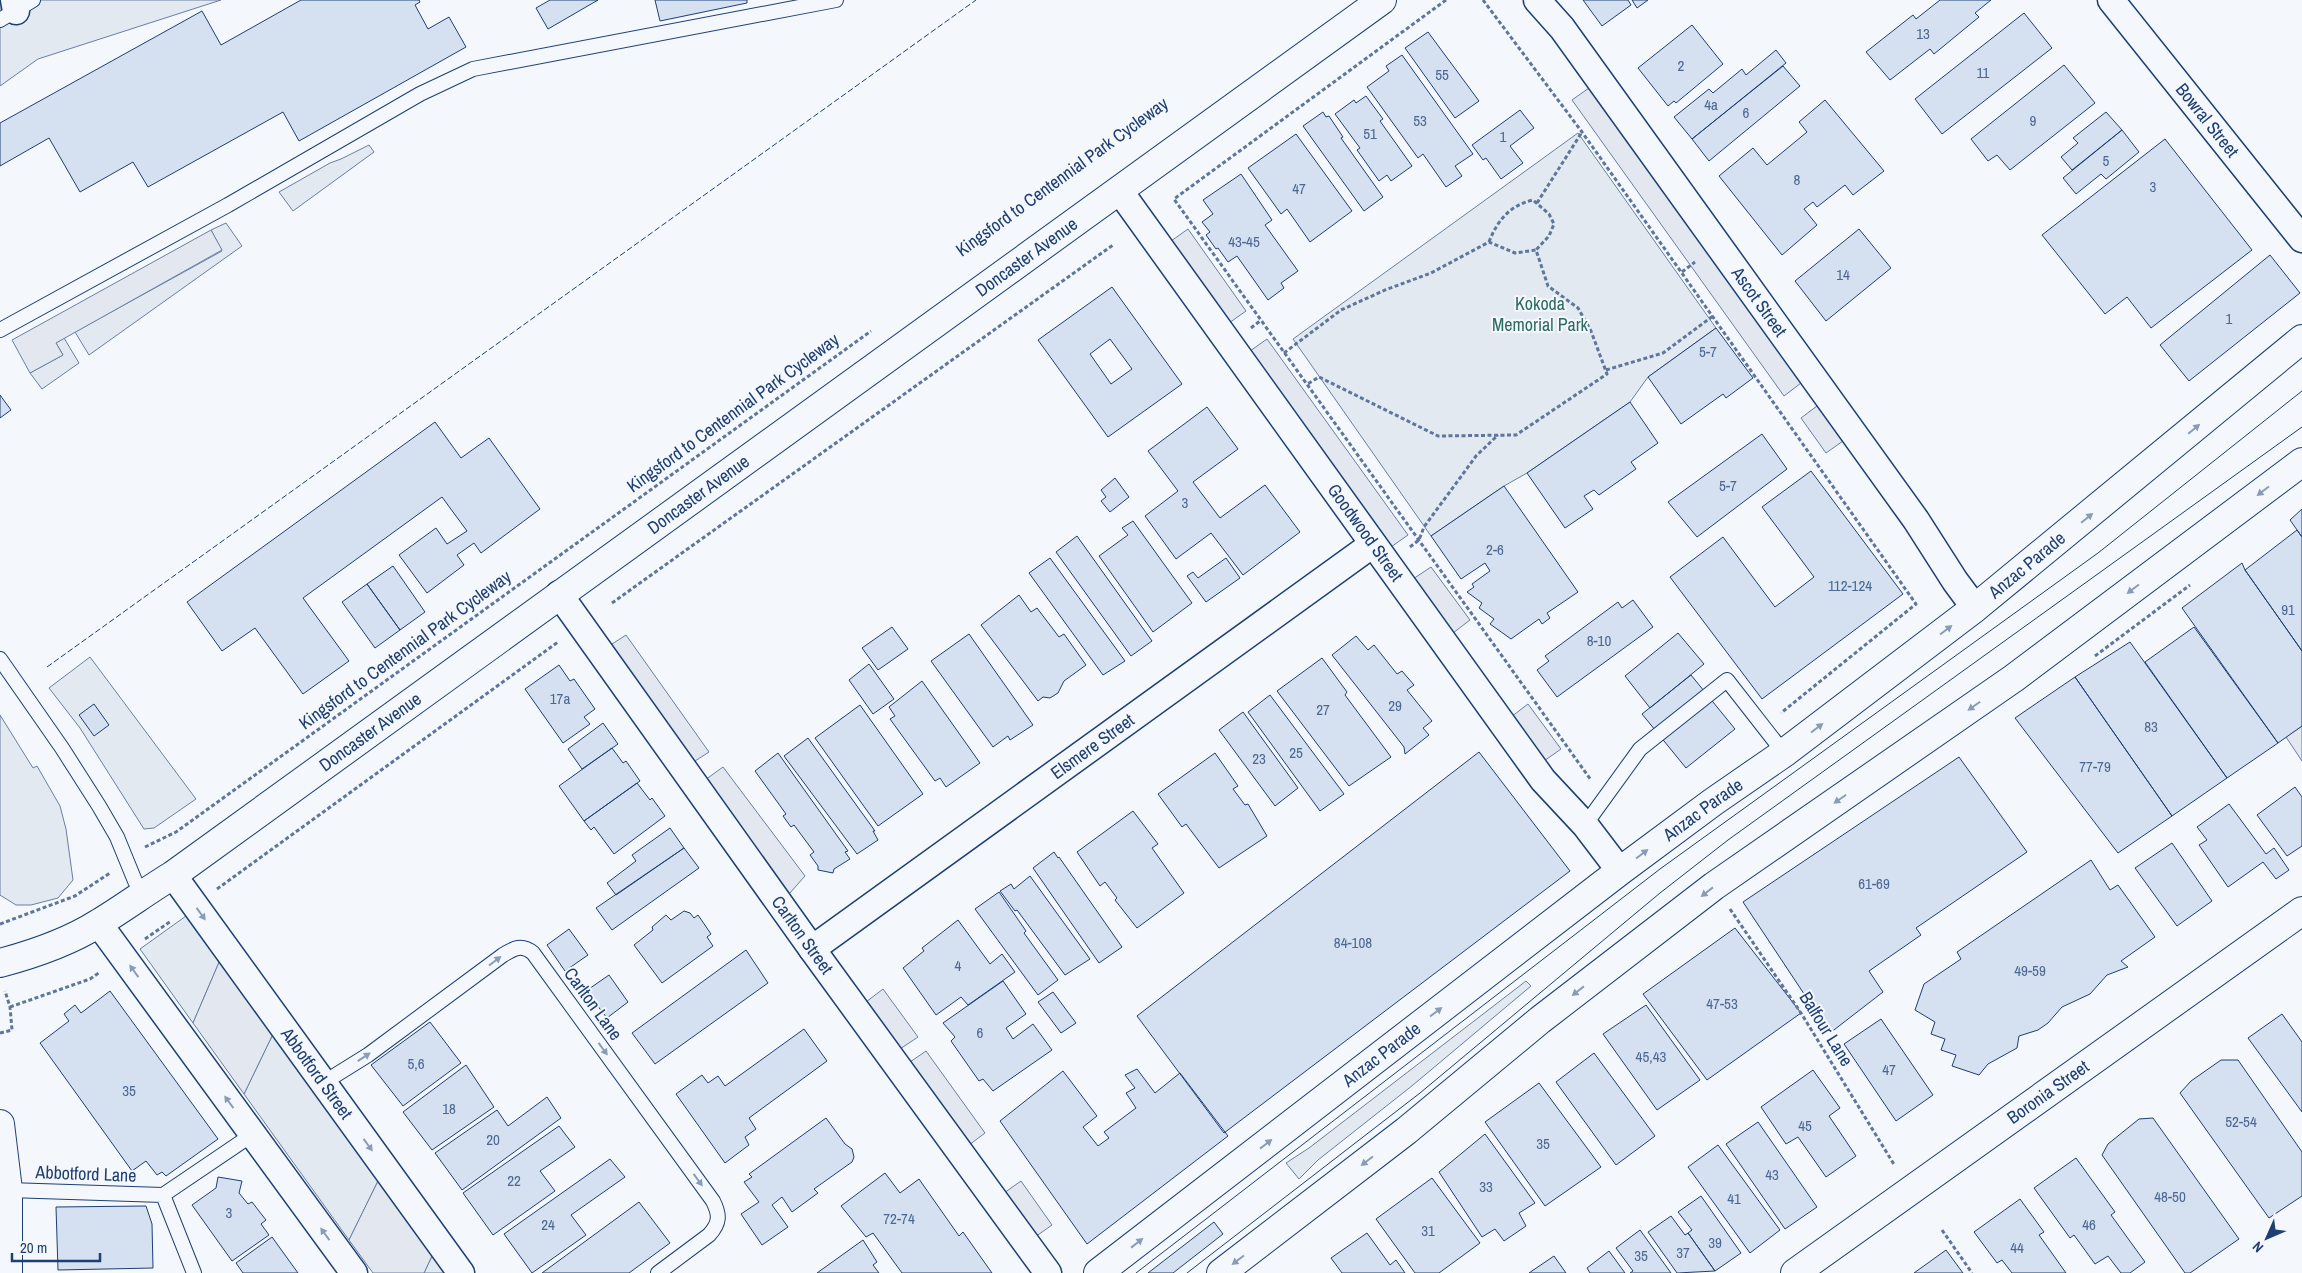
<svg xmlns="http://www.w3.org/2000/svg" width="2302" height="1273" viewBox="0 0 2302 1273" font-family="'Archivo Narrow',sans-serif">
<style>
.green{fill:#e3e9f0;stroke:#687fa3}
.parking{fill:#e3e8f0;stroke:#687fa3}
.building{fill:#d5e0f0;stroke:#1d3f73;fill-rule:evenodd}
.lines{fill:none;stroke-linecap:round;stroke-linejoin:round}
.lane-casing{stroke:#1d3f73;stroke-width:16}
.street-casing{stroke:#1d3f73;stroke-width:29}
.secondary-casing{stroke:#1d3f73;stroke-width:30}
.primary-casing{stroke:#1d3f73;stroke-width:30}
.path{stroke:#5e769c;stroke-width:3;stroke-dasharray:4 2.5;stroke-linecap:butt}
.lane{stroke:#f4f7fb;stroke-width:14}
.street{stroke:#f4f7fb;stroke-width:26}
.secondary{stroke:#f4f7fb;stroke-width:28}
.primary{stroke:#f4f7fb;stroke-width:28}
.tram{stroke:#1d3f73;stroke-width:1}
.fence{stroke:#1d3f73;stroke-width:1;stroke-dasharray:6 2.5;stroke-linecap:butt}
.oneway{fill:#889bb7}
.labels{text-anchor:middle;stroke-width:4;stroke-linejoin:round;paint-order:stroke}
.number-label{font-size:15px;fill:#4b6792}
.street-label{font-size:18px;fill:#1d3f73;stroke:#f4f7fb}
.park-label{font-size:18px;fill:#2c6c60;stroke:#f4f7fb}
</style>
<rect width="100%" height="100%" fill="#f4f7fb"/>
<path class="green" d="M0,0H221L38,59L0,86Z
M1578,133L1716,328L1648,377L1630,402L1527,473L1504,486L1431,536L1293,339Z
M369,145L374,152L293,211L279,192L330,163L341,159Z
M226,223L242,246L89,355L75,332L222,251L211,230Z
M64,338L79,363L42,389L30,373L63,355L56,343Z
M90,657L196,799L154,828L144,829L80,728L49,688Z
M0,715L33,768L37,766L60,806L66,829L73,880L58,898L31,905H16L0,895Z
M186,916L220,960L193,1023L140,949Z
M1526,981L1531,986L1413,1085L1318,1160L1299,1179L1286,1163L1309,1148Z
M273,1034L378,1181L349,1240L244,1094Z
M432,1256L444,1273H424Z"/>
<path class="parking" d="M1589,88L1801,383L1784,396L1572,100Z
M1188,229L1246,311L1229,323L1171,241Z
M211,230L222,250L56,343L63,355L30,373L12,340Z
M1267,339L1408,535L1391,547L1250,351Z
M1817,406L1843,441L1826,453L1801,418Z
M1431,567L1470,620L1453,633L1413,579Z
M626,635L709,752L692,763L609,646Z
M1528,704L1561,749L1544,761L1511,717Z
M2302,726V761L2286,737Z
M723,767L805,876L789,894L705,780Z
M220,960L273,1034L244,1094L193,1023Z
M883,989L918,1037L900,1049L866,1002Z
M926,1051L985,1133L969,1145L910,1062Z
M378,1181L432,1256L424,1273H373L349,1240Z
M1021,1181L1052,1225L1035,1237L1004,1193Z"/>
<path class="building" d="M301,0H419L420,2L415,5L428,29L449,17L466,47L299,141L283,112L148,187L133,162L80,192L49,138L0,166V123L202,11L221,45Z
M550,0H598L548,29L536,8Z
M655,0H747V3L660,21Z
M1583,0H1628L1631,5L1602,26Z
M1632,0H1648L1637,8Z
M1940,0H1991L1975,13L1979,17L1934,54L1930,49L1890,80L1866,52L1913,15L1916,19Z
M2024,13L2052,48L1942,134L1915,99Z
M1692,25L1723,64L1676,103L1674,101L1668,106L1638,68Z
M1428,32L1479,101L1455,118L1405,48Z
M1776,50L1786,63L1692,139L1674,117L1709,89L1713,93L1742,69L1746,75Z
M1402,55L1473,154L1455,166L1462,176L1446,187L1423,154L1418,158L1367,87L1389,71L1386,66Z
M2064,65L2095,103L2010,170L1997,155L1988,161L1971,139Z
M1783,66L1800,86L1709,161L1692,139Z
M1366,96L1383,119L1380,121L1412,166L1391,181L1387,175L1379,181L1357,150L1360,148L1335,114L1354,100L1356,103Z
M1825,100L1884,171L1853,195L1845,185L1817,207L1813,202L1804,209L1817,225L1782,255L1719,176L1753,148L1767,165L1807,132L1799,122Z
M1520,110L1534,128L1510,146L1523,163L1501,179L1486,158L1483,160L1472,145Z
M1323,112L1326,117L1329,116L1343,137L1341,138L1383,197L1364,211L1303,126Z
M2106,112L2122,130L2072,170L2061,157L2078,143L2073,138Z
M2122,130L2139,152L2106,179L2101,174L2076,194L2063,178Z
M1296,134L1352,211L1310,242L1287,209L1281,214L1248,168Z
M2165,139L2252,250L2151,328L2127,297L2105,314L2042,235Z
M1241,174L1272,220L1265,225L1298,271L1281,283L1284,288L1268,300L1237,256L1228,262L1218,248L1216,249L1206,235L1210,232L1202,222L1213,214L1203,200Z
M1859,229L1891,268L1826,321L1795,281Z
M2270,255L2300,293L2189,381L2160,345Z
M1112,287L1182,384L1108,437L1038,340ZM1110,339L1132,369L1111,384L1090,354Z
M1716,328L1753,378L1726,398L1723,394L1681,424L1648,377Z
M0,395L11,410L0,418Z
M1630,402L1658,443L1631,462L1636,469L1599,495L1594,490L1584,496L1593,509L1565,528L1527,473Z
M1207,407L1238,449L1193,482L1220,518L1265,485L1300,532L1243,575L1211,533L1176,559L1145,516L1178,491L1148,451Z
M435,422L461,458L489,438L540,509L481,553L474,543L457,555L464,565L427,593L399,555L436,528L447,544L467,531L442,497L303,598L349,661L303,694L255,628L222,651L187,602Z
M1762,434L1787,469L1697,537L1668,502Z
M1811,471L1903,594L1762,699L1670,577L1723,537L1775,607L1814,577L1762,507Z
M1115,478L1129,497L1110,512L1101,501L1106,497L1101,490Z
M1504,486L1578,592L1547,613L1550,618L1542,624L1539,619L1511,639L1490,624L1494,619L1479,608L1482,603L1467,592L1474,587L1472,584L1490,571L1485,563L1461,579L1431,536Z
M2302,509V537L2290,520Z
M1133,521L1192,603L1153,632L1099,556L1128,535L1122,528Z
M2297,530L2302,537V651L2245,570Z
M1077,536L1152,641L1131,656L1056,552Z
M1050,558L1125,661L1103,675L1029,573Z
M1226,558L1240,578L1206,602L1187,576L1193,572L1198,578Z
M2242,563L2245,570L2302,651V726L2278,743L2182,608Z
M393,566L425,612L400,630L367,584Z
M367,584L400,630L375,648L342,602Z
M1019,595L1031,612L1037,608L1059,637L1064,634L1086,665L1064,681L1058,693L1050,698L1043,697L1038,701L981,625Z
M1633,600L1653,627L1557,697L1537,670L1549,661L1545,656L1618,602L1622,608Z
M892,627L908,649L878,670L862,648Z
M2194,627L2278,743L2227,778L2145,662Z
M1678,633L1704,664L1650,708L1625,676Z
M969,634L1033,725L1010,740L1008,736L993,747L931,661Z
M1356,636L1368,650L1374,645L1397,674L1402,671L1414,685L1407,690L1432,721L1423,728L1429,735L1405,754L1404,747L1332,655Z
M2130,642L2227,778L2172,816L2075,677Z
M1322,658L1347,692L1345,695L1391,757L1349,786L1277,691Z
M869,664L894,699L873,714L849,680Z
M559,665L570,681L574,679L595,709L584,717L590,724L563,743L525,689Z
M1691,675L1735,729L1686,768L1642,714Z
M2075,677L2172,816L2118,853L2015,718Z
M922,681L980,763L946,787L940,778L935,781L890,719L895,716L889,707Z
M1270,695L1344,794L1320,811L1248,712Z
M94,704L109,725L94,736L79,715Z
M860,705L923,794L878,826L815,738Z
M1243,712L1298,788L1275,806L1219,730Z
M603,723L618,744L582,769L568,749Z
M808,738L875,831H873L878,840L857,854L784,756Z
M612,748L623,763L626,761L640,781L584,821L559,786Z
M1479,752L1570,871L1224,1133L1137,1016Z
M778,753L848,851L845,852L850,859L834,869L833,873L818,870V866L810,855L814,852L794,825L791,827L783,816L786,814L755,771Z
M1215,753L1238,786L1233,789L1245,805L1248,804L1267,836L1219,868L1186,824L1182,827L1158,794Z
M1959,757L2027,852L1916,928L1921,935L1869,971L1883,992L1830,1033L1743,902Z
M637,783L650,800L652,798L665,816L614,854L594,827L591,830L584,821Z
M2295,787L2302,797V846L2287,856L2257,815Z
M2229,804L2266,854L2274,848L2289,870L2276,879L2263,862L2228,887L2199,845L2207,840L2197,827Z
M1133,811L1158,844L1152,848L1184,893L1137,928L1115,900L1117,898L1105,882L1100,886L1077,852Z
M670,828L684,848L616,895L607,883L636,861L632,855Z
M2172,843L2212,901L2177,926L2135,868Z
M684,848L699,868L612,930L596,908Z
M1054,852L1058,858L1059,857L1122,947L1099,963L1033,868Z
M2091,860L2110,890L2118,885L2155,937L2121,961L2128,967L2107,975L2090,994L2062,1007L2048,1023L2038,1030L2019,1036L2017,1048L1988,1064L1979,1075L1952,1066L1956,1055L1941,1050L1945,1039L1931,1034L1935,1022L1915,1010L1924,984L1961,959L1957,952Z
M1030,876L1090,959L1065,975L1017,910L1015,911L1000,891L1011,884L1014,889Z
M999,892L1026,931L1024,933L1058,980L1038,995L975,909Z
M684,911L690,913L694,918L698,915L711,934L707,937L713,946L662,983L634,945L653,930L652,927L666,915L671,920Z
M958,920L990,964L1002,954L1015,972L968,1005L961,997L936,1015L903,968L924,951L922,948Z
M1735,928L1801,1013L1707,1080L1643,994Z
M569,929L588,955L565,971L547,945Z
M746,950L768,983L655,1064L632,1033Z
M609,975L628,1002L607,1018L586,991Z
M1003,981L1026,1014L1006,1028L1013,1039L1033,1024L1052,1050L993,1091L983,1079L979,1081L951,1041L955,1037L943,1023Z
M110,991L218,1139L166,1176L162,1172L157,1175L146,1161L132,1171L40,1043L69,1021L64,1014L75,1005L81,1013Z
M1053,992L1076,1023L1061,1033L1038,1002Z
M1646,1005L1700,1080L1657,1110L1603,1034Z
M2282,1014L2302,1042V1112L2248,1038Z
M1881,1019L1933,1095L1896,1121L1844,1044Z
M430,1022L461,1063L403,1106L371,1065Z
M804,1029L827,1061L749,1118L756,1129L745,1137L749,1145L725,1163L676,1094L702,1075L708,1083L718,1076L725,1086Z
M1594,1053L1655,1136L1616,1165L1556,1082Z
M2221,1060H2238L2302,1152V1196L2269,1218L2180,1093L2191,1081Z
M466,1065L494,1107L432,1150L403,1112Z
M1137,1069L1155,1093L1180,1073L1228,1136L1087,1244L1000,1121L1063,1071L1097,1116L1083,1127L1098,1146L1109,1138L1104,1132L1136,1108L1126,1093L1135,1088L1125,1075Z
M1813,1070L1840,1108L1829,1116L1856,1156L1826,1177L1798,1137L1786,1144L1761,1107Z
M1539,1083L1601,1167L1545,1206L1485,1122Z
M547,1097L561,1118L462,1190L435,1153L497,1110L508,1126Z
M826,1118L845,1144L852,1149L854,1157L852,1162L814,1189L818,1193L792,1212L782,1197L772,1205L788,1227L762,1245L741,1214L759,1202L744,1182L752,1177L749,1174Z
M2153,1118L2239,1239L2190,1273H2185L2102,1155L2108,1144L2139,1119Z
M1758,1122L1817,1207L1785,1229L1726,1144Z
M559,1126L575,1147L540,1171L555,1191L493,1235L463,1193Z
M1485,1134L1535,1203L1519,1213L1526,1226L1504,1241L1495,1229L1482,1237L1439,1172Z
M1718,1145L1780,1230L1750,1253L1688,1167Z
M2076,1158L2115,1212L2111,1215L2145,1262L2130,1273H2121L2108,1256L2095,1264L2074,1235L2070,1238L2034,1188Z
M610,1159L625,1177L571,1215L586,1235L532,1273L504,1234Z
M885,1173L900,1193L919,1179L959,1236L963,1232L992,1273H902L873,1233L866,1237L841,1206Z
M218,1177L242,1181L239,1193L248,1204L252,1202L266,1220L261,1224L269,1235L232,1261L192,1205L216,1188Z
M1432,1178L1480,1243L1439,1273H1415L1376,1219Z
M1701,1196L1741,1253L1715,1271L1688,1233L1692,1230L1678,1212Z
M2020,1199L2044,1232L2039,1235L2066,1273H2012L2002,1260L1997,1263L1974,1232Z
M639,1202L670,1243L629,1273H542Z
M146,1206L152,1224L153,1268L58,1270L56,1207Z
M1671,1216L1685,1235L1688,1233L1715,1271L1677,1273L1648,1232Z
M1214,1222L1223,1234L1173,1273H1148Z
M1640,1230L1671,1273H1630L1633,1271L1616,1248Z
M1367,1233L1390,1265L1396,1260L1405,1273H1342L1331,1258Z
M272,1237L298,1273H243L236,1263Z
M863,1240L877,1262L873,1265L879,1273H817Z
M1946,1250L1963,1273H1914Z
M1609,1251L1625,1273H1590L1587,1268Z
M1554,1256L1566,1273H1529Z"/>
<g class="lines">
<g class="lane-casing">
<path id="lane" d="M0,20L33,0
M0,330L228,205L420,94L473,69L836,0
M0,659L62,748L99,806L117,837L135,881L143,893
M1585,825L1640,749L1727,680L1784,753
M323,1083L368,1055L503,955C514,948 522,944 533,953L713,1201C720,1215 720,1223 709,1235L658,1273
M8,1190L163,1195L253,1134
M163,1195L194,1273"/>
</g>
<g class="street-casing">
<g id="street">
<path d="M14,0L16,11"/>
<path id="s1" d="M1537,0L1562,28L1916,520L1955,581L1975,608"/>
<path id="s2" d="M2111,0L2302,239"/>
<path id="s3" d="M1119,190L1543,780L1585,825L1620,871"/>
<path id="s4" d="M559,594L812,949L1048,1273"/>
<path id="s5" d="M173,875L461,1273"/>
<path d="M99,924L354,1273"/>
<path id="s6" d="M812,949L1373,544"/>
</g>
</g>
<g class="secondary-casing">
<g id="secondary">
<path id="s7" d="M0,963C34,954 69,942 99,923C124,908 148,890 173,875L1382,0"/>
<path id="s8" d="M1795,1273L2302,911"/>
</g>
</g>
<g class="primary-casing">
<g id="primary">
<path d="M0,1124L8,1190V1273"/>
<path id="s9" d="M1098,1273L1620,871L1713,802L1784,753L1975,608L2302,339"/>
<path d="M1221,1273L1406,1131L1540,1020L1714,886L2014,678L2302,462"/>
</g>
</g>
<path class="path" d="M1446,0L1174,199L1591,780
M1483,0L1582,132L1916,604L1781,713
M1537,203L1582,132
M1489,242C1497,221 1510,205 1533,200L1549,214L1554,224L1549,236L1536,250
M1682,272L1695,262
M1251,328L1260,321
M1284,353L1341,310L1385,290L1431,273L1489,242L1515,253L1536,250L1548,286L1578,308L1591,331L1607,374L1516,435L1438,436L1319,377L1306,385
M1606,370L1663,353L1713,316
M1410,547L1419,540L1424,527L1476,456L1498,435
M612,603L1113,245
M2095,656L2190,585
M145,847L176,832L871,331
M217,889L558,642
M1730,909L1801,1013L1895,1166
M0,924L75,896L110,873
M145,939L171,921
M10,1007L90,979L100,972
M0,1033L12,1030L10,1007L5,991
M1942,1230L1972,1273"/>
<use href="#lane" class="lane"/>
<use href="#street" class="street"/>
<use href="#secondary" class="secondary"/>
<use href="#primary" class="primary"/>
<path class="tram" d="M1136,1273L1660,869L2098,553L2302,391
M1187,1273L1420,1093L1660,893L1728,840L2302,427"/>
<path class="fence" d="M47,667L976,0"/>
</g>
<defs><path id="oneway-solid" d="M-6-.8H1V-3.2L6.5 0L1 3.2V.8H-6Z" transform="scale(1.25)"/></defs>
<g class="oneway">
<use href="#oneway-solid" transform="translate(2194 429) rotate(-40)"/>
<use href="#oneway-solid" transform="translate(2263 491) rotate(143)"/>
<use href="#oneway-solid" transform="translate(2087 518) rotate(-39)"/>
<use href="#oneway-solid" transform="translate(2133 589) rotate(143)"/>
<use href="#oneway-solid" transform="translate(1946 630) rotate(-37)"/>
<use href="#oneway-solid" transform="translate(1974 706) rotate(145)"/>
<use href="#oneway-solid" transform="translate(1817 728) rotate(-37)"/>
<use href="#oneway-solid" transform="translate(1840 799) rotate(145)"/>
<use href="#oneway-solid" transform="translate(1642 854) rotate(-37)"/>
<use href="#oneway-solid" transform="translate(1707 892) rotate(142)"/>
<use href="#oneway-solid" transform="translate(201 914) rotate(54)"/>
<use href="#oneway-solid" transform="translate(495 961) rotate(-37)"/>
<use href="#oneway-solid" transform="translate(134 971) rotate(-126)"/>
<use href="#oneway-solid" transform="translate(1578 991) rotate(142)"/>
<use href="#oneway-solid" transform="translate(1436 1012) rotate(-37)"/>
<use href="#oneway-solid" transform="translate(603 1049) rotate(54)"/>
<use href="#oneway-solid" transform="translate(364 1057) rotate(-33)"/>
<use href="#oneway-solid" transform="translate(229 1102) rotate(-126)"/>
<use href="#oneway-solid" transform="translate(1266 1144) rotate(-38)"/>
<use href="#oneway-solid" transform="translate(368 1145) rotate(54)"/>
<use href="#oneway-solid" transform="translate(1367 1161) rotate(143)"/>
<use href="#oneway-solid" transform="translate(698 1180) rotate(54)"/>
<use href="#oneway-solid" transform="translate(325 1234) rotate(-126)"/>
<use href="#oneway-solid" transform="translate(1137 1243) rotate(-38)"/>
<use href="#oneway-solid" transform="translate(1238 1260) rotate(143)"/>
</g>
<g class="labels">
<g class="number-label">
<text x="1923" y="39">13</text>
<text x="1681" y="71">2</text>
<text x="1983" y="78">11</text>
<text x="1442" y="80">55</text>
<text x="1711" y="110">4a</text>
<text x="1746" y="118">6</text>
<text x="1420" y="126">53</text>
<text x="2033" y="126">9</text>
<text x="1370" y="139">51</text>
<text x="1503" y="142">1</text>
<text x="2106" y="166">5</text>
<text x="1797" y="185">8</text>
<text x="2153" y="192">3</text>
<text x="1299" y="194">47</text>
<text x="1244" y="247">43-45</text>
<text x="1843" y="280">14</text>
<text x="2229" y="324">1</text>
<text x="1708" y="357">5-7</text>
<text x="1728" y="491">5-7</text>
<text x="1185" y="508">3</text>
<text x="1495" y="555">2-6</text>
<text x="1850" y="591">112-124</text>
<text x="2288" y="615">91</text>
<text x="1599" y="646">8-10</text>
<text x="560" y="704">17a</text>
<text x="1395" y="711">29</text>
<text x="1323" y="715">27</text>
<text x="2151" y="732">83</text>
<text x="1296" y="758">25</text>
<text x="1259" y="764">23</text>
<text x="2095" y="772">77-79</text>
<text x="1874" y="889">61-69</text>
<text x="1353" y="948">84-108</text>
<text x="958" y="971">4</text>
<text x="2030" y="976">49-59</text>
<text x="1722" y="1009">47-53</text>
<text x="980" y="1038">6</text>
<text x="1651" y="1062">45,43</text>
<text x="416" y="1069">5,6</text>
<text x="1889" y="1075">47</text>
<text x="129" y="1096">35</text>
<text x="449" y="1114">18</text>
<text x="2241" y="1127">52-54</text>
<text x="1805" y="1131">45</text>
<text x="493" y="1145">20</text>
<text x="1543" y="1149">35</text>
<text x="1772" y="1180">43</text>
<text x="514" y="1186">22</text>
<text x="1486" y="1192">33</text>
<text x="2170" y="1202">48-50</text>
<text x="1734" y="1204">41</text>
<text x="229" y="1218">3</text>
<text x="899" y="1224">72-74</text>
<text x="548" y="1230">24</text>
<text x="2089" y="1230">46</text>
<text x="1428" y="1236">31</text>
<text x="1715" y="1248">39</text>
<text x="2017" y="1253">44</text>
<text x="1683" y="1258">37</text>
<text x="1641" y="1261">35</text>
</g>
<g class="street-label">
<text dy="6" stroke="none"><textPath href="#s2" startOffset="154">Bowral Street</textPath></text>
<text transform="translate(1062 177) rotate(-36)" y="6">Kingsford to Centennial Park Cycleway</text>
<text dy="6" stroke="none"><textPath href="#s7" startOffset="1249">Doncaster Avenue</textPath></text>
<text dy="6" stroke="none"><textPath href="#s1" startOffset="375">Ascot Street</textPath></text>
<text transform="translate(733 413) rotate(-36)" y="6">Kingsford to Centennial Park Cycleway</text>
<text dy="6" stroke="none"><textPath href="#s7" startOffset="844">Doncaster Avenue</textPath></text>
<text dy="6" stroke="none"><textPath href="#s3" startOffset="422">Goodwood Street</textPath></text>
<text dy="6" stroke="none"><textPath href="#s9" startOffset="1168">Anzac Parade</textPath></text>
<text transform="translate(405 650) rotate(-36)" y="6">Kingsford to Centennial Park Cycleway</text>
<text dy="6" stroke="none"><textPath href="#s7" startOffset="439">Doncaster Avenue</textPath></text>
<text dy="6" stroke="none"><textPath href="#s6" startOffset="346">Elsmere Street</textPath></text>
<text dy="6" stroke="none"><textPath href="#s9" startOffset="762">Anzac Parade</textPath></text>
<text dy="6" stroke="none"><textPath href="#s4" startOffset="419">Carlton Street</textPath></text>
<text transform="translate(593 1004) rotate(54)" y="6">Carlton Lane</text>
<text transform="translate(1826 1029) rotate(58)" y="6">Balfour Lane</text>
<text dy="6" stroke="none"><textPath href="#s9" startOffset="358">Anzac Parade</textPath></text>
<text dy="6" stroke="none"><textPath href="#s5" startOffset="245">Abbotford Street</textPath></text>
<text dy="6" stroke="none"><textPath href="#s8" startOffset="311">Boronia Street</textPath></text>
<text transform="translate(86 1174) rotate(2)" y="6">Abbotford Lane</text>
</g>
<g class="park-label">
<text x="1540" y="310">Kokoda<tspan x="1540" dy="21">Memorial Park</tspan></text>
</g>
</g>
<g transform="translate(2267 1238) rotate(225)" stroke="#f4f7fb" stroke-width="4" paint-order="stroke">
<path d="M0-4L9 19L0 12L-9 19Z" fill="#1d3f73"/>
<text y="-8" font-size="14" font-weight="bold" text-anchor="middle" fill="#1d3f73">N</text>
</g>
<path d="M12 1253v8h88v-8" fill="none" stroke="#1d3f73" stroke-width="2.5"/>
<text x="20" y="1253" font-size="15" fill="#1d3f73" stroke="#f4f7fb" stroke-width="4" paint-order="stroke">20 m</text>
</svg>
